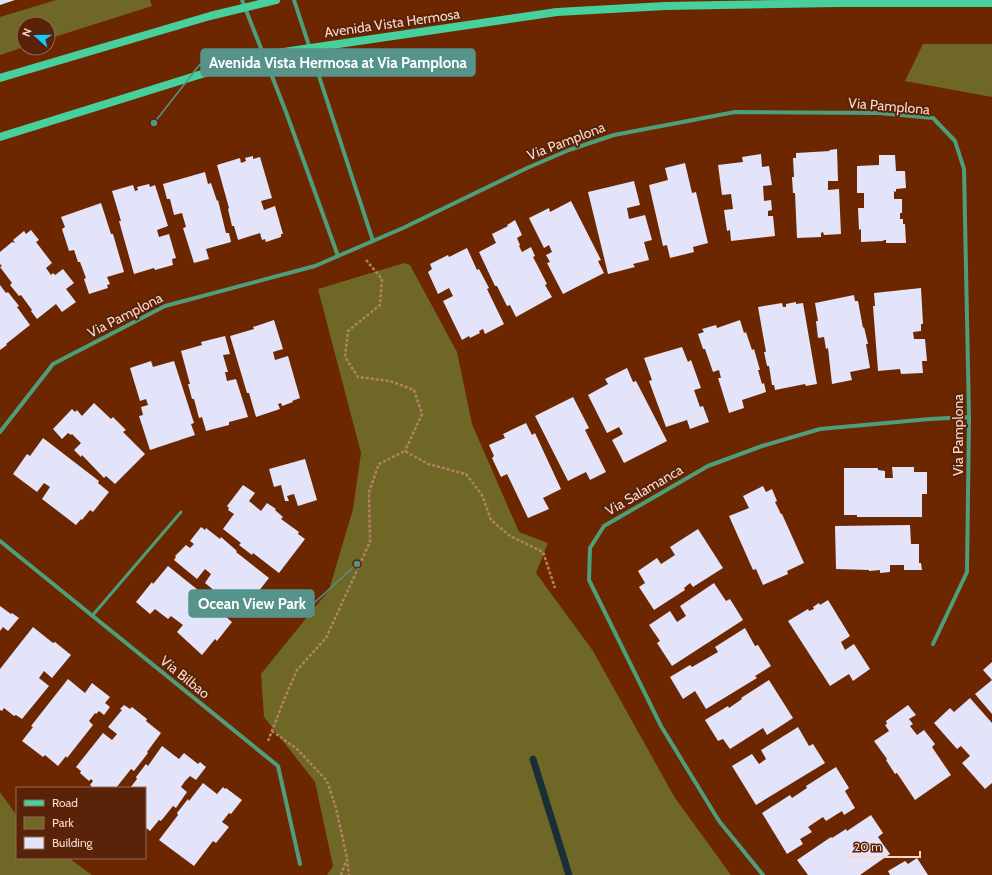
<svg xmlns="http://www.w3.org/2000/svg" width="992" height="875" viewBox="0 0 992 875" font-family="Cabin,sans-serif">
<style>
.green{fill:#6e6726}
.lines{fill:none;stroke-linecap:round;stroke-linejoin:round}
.stream{stroke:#1a2e36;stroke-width:7}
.building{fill:#e3e4fa}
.path{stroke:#b48066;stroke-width:2.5;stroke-dasharray:3 2;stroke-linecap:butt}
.lane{stroke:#4e9d7b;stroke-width:3}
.street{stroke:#4e9d7b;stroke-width:4}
.secondary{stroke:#47d09c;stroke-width:8}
.labels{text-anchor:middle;stroke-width:4;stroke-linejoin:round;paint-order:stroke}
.street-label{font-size:14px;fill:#fbd8ca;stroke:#582308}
.leader{fill:none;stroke:#56938a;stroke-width:1.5}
.callout-dot{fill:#56938a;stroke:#582308;stroke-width:1.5}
.callout{fill:#56938a;stroke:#56938a;stroke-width:1.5}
.callout-label{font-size:15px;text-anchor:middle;font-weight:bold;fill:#fff}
</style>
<rect width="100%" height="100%" fill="#6c2700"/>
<path class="green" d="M56,0H150L152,6L48,39V24H24V47L0,55V17Z
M923,44H992V97L905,81Z
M404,263L410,265L457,352L472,424L519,532L548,543L536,573L593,651L675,798L731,875H327L333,866L315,782L264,717L261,674L329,590L353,509L361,453L318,289Z
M0,792L17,816V858H69L92,875H0Z"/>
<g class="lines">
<path class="stream" d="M533,759L569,875"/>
</g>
<path class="building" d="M0,0H15L0,5Z
M837,149L838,181H828V190L839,189L841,234L824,235L823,232L821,233V237L797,238L795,193H793L792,177H794L793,158H796V153L830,151L829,150Z
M761,154L762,167L769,166L772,185L763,186L764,201L771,200L772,210L768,211V216H773L775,236L731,241L730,230L727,231L724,210L733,209L731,194L722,195L718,165L743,162L742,157Z
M879,155H895L896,171H905L906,188L896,189V192L894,191V199H902V213H900V219H903V224H905L906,243H886V240H884L883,241L861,242V229L859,230L858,208H864V193H857V166L879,165Z
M253,156V159L260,157L272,198L261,201L264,210L275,206L283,234H281V237L266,242L265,239L262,240L260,233L238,240L234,226H232L228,209L229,208L217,165L240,158L241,163L246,161L245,158Z
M685,163L692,193L696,192L708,243L693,247L694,252L670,258L667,245L663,246L649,185L668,180L665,168Z
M205,172L208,184L211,183L217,201L218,200L226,233H229L231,242L206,249L209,259L194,263L183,228L186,227L182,213L174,215L170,199H167L163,184Z
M634,181L640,205L627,208L629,219L645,215L652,240L644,242L649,260L633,264L635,267L608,274L588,192Z
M149,184L150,187L155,185L168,226L157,230L159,237L169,234L176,258L172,259L173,265L155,270L154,268L134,274L119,221H121L112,191L133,185L135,191L138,190L137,187Z
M571,201L601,260L598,261L604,273L563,294L547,263L550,262L546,255L552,252L549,245L544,248L529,218L549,208L550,212Z
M101,203L111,234H113L124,272L107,277L110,284L107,285L108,288L89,294L84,279L86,278L80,262H78L74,250L69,251L62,229L65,227L61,217Z
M515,220L522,235L517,238L520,245L519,246L522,252L531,247L535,256L533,257L547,284L545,285L552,297L516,317L510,305L507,306L497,286H495L479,252L496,243L492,234L508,226L507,225Z
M31,230L39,240L36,242L52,263L46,268L51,275L53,273L55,275L63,269L74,283L66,289L76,302L62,312L56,304L37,319L31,311L32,310L21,295L19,296L10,285L12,283L0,267L2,266L0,264V252L12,242L15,243L13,240L24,231L26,234Z
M467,248L477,270L479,269L489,288L487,289L504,324L485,334L483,329L479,331L480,333L470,338L469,336L462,340L443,301L453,296L449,288L438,294L428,272L432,269L430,264L448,255L449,257Z
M0,285L6,293L8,292L19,306L17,307L30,325L6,344L7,345L0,350Z
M921,288L923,324H921V331L913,332L914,339H925L927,361H922L923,373L901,374L900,369L878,371L873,306H875L874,293Z
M854,295L855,301H858L863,328L864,327L868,344H866L870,368L850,372L852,380L832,384L828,348L826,349L824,337L818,338L816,321H818L815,303Z
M796,302V304L803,303L817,384L806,386L805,384L775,390L774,385H772L769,366H767L764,352H766L758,307L782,303L783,307H786V304Z
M274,320L283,349L273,352L275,360L288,356L300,398L292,401L293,402L282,406L281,403L278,404L280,409L256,417L249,393H247L230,336L254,329L253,327Z
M740,320L744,333L746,332L752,350L754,349L760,370H758L762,384L764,383L766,392L742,400L744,408L729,413L718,378H721L719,370L713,372L705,349H703L698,334L704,332L702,329L716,325L717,328Z
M225,336L230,354L223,355L228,372H225L227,381L236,379L248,417L229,422V425L206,431L202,417L199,418L194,399H192L188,384H190L181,351L202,345L201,342Z
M682,347L688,362L691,360L701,388L694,390L700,407L703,406L709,422L690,429L687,420L666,427L649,381L652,380L644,358Z
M151,361L153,367L174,361L194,423L191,424L195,435L150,450L139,416L143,415L141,407L148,405L146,399L140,401L130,368Z
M627,368L633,382L636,381L667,441L624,463L612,440L623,434L619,427L607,433L588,395L608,384L605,379Z
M573,397L589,428L585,430L606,472L590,480L586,472L568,481L535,416Z
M94,403L111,419L113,417L126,430L123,432L145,454L115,484L106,476L104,478L82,455L81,457L74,450L81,443L72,434L71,435L68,433L62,439L53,429L72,409L75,412L77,410L82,416Z
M526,423L532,435L535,433L561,489L543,498L549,509L528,518L507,474L501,477L492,458L494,456L489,445L505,438L503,434Z
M43,438L99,481L98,483L109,492L93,512L90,510L82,520L81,519L76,525L42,499L50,487L44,483L37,492L13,474L27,454L30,456Z
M305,459L317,500L298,506L294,494L287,496L289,501H285L281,485L274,487L269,469Z
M892,467H914V472H927V494H922V517H857V515H844V468H878V470L885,471V478H893Z
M243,485L255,493L249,501L261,511L267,503L276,509L275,510L283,517L281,519L299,532L298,534L305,539L279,573L253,553L252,555L239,545L241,543L223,529L234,514L228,510L229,508L227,506Z
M763,486L766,492L772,489L777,501L775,502L781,514H782L804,563L787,571L788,574L763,585L756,569L753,570L729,516L749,508L743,496Z
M910,525L911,544H919V563H921L922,570H904V565H890V572L880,573V570L869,571V570L836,569L835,526Z
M201,527L205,530L206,528L220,539L221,537L237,551L236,552L269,578L254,597L250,594L248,597L250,598L243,607L241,605L238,610L205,583L211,574L205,569L197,579L174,560L176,557L175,556L186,545L190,548L194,544L190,541Z
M698,529L723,568L693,587L690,583L684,588L685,590L654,610L639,587L645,583L638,571L657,558L661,564L675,555L670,547Z
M168,566L223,610L220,612L232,622L217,641L215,639L202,655L177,632L183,625L171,616L168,619L155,609L150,614L136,602L152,582L153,584Z
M714,583L726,601L730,599L743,620L672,666L657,643L660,641L649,625L670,611L677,622L686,616L680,606Z
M828,600L850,636L841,642L845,650L854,644L870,669L853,681L849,674L830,686L788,621L808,609L809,611L814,609L813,607L819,603L820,605Z
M0,606L11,614L12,613L19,618L8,631L3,627L0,631Z
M33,627L53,643L55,642L71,655L52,678L44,671L39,678L49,686L22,719L16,715L14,716L4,708L2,711L0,710V669Z
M745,628L755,646L758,645L771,666L755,676L757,678L706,709L695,691L683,699L670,677L690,665L692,667L718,652L715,647Z
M992,662V714L975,694L992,680L983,670Z
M68,679L85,693L92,683L110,697L105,703L110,707L104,715L99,711L96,714L95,713L89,721L93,725L67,758L66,756L58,766L45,755L43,757L22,741L33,727L31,726Z
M769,680L793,718L767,735L763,728L730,749L723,739L718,741L705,720L728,706L729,708L742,699L741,698Z
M970,698L992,723V783L985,789L962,763L970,756L961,746L957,749L934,723L950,708L954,712Z
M124,705L130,709L132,707L147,719L146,721L161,733L147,752L148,753L134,771L131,769L116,788H93L90,785L93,781L91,779L89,781L80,773L81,771L76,767L103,733L112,740L117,734L108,727L122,710L120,709Z
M908,705L916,715L909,719L913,724L910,726L917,735L924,730L935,744L932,747L951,775L915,800L897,773L895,774L886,760L887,759L874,741L889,731L885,725L887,724L886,721Z
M798,727L809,746L813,744L825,763L756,805L732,766L752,754L759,764L766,759L761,750Z
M162,746L179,759L184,753L198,764L200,762L206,767L196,780L190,776L185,781L181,787L187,792L176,808L173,806L161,821L159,820L150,831L145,827V788H130L137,779L136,777L146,764L148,766Z
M836,767L849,788L845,791L855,808L844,815L842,811L826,821L823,817L808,827L812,832L800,839L803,844L787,854L762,813L790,795L792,798L807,788L806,786Z
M203,783L217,794L223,787L225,789L226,788L242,800L231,814L229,813L222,822L229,827L216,843L213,841L194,866L159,840L178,815L177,813L188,799L189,801Z
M871,815L883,833L878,837L890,854L860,875H808L797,860L831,837L832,838L846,829L847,831Z
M917,858L928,875H890L888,871L905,861L908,864Z"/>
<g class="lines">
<path class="path" d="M366,260L382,279L380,305L348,331L345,357L358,377L390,381L414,390L422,414L405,451
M272,731L297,749L327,781L336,808L347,858L349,875
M268,741L286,695L297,670L326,638L370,542L369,492L379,464L405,451L428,464L466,474L482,495L491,520L510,536L543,552L555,588
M341,875L346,861"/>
<path class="lane" d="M92,616L181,512"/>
<path class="street" d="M242,0L286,112L338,256
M294,0L373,241
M0,432L53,364L165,306L315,266L403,228L527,168L569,150L614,135L735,112L879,113L933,118L955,141L964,169L969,417L967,572L933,644
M0,541L278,766L300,864
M763,875L719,821L661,726L589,580L590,548L604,526L708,466L762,446L820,429L930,419L969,417"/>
<path class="secondary" d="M0,78L210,16L276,0
M0,137L263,55L557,12L665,6L837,3H992"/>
</g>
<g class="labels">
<g class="street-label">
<text transform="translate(392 23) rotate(-8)" y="5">Avenida Vista Hermosa</text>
<text transform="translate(889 106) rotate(5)" y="5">Via Pamplona</text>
<text transform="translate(566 141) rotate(-21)" y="5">Via Pamplona</text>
<text transform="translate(125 315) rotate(-27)" y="5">Via Pamplona</text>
<text transform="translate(958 435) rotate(-90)" y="5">Via Pamplona</text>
<text transform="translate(644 490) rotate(-30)" y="5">Via Salamanca</text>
<text transform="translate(185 677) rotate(39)" y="5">Via Bilbao</text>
</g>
</g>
<path class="leader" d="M154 123L201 63M357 564L314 603"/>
<g class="callout-dot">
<circle cx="154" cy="123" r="4"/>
<circle cx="357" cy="564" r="4"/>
</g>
<g class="callout">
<rect x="201" y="49" width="274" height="27" rx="4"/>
<rect x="189" y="590" width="125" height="27" rx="4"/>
</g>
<g class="callout-label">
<text x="338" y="68">Avenida Vista Hermosa at Via Pamplona</text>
<text x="252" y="609">Ocean View Park</text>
</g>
<rect x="16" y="787" width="130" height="72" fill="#582308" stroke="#996b56"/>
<rect x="24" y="800" width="20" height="6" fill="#47d09c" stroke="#996b56"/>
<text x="52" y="807" font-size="12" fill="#fbd8ca">Road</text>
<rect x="24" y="817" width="20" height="12" fill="#6e6726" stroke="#996b56"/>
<text x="52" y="827" font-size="12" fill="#fbd8ca">Park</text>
<rect x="24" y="837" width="20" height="12" fill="#e3e4fa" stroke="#996b56"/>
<text x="52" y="847" font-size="12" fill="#fbd8ca">Building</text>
<g transform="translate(36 36) rotate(291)"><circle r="19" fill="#582308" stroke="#996b56"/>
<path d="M0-3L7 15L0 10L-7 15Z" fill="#13cafb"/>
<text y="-6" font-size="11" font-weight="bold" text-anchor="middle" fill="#fbd8ca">N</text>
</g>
<path d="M848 851v6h72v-6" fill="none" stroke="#fbd8ca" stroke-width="2"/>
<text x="854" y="851" font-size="12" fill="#fbd8ca" stroke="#582308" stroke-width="3" paint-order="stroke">20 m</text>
</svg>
